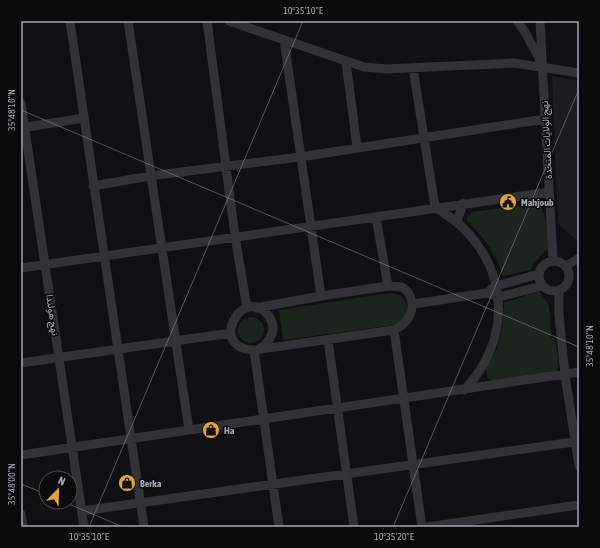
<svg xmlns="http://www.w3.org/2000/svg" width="600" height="548" viewBox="0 0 600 548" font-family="'Asap Condensed',Vazirmatn,sans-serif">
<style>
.built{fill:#1c1c1e}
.green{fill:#1d241e}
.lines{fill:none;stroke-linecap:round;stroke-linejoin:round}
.minor{stroke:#323236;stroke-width:9}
.ticks{fill:none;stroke:#a3a7b1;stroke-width:1;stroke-opacity:0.45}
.labels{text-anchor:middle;stroke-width:3;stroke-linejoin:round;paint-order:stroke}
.street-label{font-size:10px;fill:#a3a7b1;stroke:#0b0b0c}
.poi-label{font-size:10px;font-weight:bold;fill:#a3a7b1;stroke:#0b0b0c;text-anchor:start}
.neatline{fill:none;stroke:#a3a7b1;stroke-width:1.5}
.ticks-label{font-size:10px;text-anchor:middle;fill:#a3a7b1}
</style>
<rect width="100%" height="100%" fill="#101012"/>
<path class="built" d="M552,76L579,81V243L558,223Z"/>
<path class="green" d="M535,203C549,210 546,234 548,248L534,263L530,270L503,276C496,254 484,237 467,221V217L473,212Z
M536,292H540L549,306L551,338H555L559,366L555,373L492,381L487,377L486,368L497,348L502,329L504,303Z
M391,293C404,294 410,304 406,316L394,325L283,340L279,310Z
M238 330a13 13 0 1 1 26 0a13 13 0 1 1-26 0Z"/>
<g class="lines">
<path class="minor" d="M70,21L144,527
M128,21L189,430L579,372
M207,21L235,236L247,308
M229,21L364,67L386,69L514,63L579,73
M517,21L525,32L541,62
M540,21L553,261
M346,62L357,147
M413,68L435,207C445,214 456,220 464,229C511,276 509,343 464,390
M21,103L84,527
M21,128L84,118
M93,186L150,176L300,157L545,119
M376,217L388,286
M457,222L463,203
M539 276a15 15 0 1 1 30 0a15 15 0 1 1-30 0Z
M566,266L579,258
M21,268L549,192
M491,289L496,286L539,274
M559,291V315L565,375L579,466
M413,304L487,293L499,297L542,286
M256,308L321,296L284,40
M394,330L422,527
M328,340L354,527
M259,349C271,342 278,328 268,315C242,284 207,349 254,350L394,330C410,322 418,307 407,291L402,287L388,286L321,296
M254,350L279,527
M21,363L231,333
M21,455L189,430
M82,511L574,442
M21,514L23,527
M427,527L579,505"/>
</g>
<path class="ticks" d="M21,110L579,347M21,484L46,494M64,502L123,527M89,527L303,21M393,527L579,89"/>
<defs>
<g id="civic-disc" transform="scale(0.9)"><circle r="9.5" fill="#e2a638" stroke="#0b0b0c"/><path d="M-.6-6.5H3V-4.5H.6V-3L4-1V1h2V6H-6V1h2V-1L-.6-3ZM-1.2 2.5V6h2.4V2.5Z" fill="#111"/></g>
<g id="shop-disc" transform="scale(0.9)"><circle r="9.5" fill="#e2a638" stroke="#0b0b0c"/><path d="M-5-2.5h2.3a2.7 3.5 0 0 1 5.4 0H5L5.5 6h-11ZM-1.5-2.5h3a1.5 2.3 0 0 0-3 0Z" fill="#111"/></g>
</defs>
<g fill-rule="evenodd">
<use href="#civic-disc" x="508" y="202"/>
<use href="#shop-disc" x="211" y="430"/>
<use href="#shop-disc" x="127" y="483"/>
</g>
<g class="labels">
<g class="street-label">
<text transform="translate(546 140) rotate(-93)" y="4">نهج الولايات المتحدة</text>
<text transform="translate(53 315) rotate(82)" y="4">نهج هولندا</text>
</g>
<g class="poi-label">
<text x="521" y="206">Mahjoub</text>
<text x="224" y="434">Ha</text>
<text x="140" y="487">Berka</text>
</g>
</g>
<rect width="600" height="548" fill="none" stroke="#0b0b0c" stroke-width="44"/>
<g transform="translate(58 490) rotate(23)"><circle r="19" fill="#0b0b0c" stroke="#48494e"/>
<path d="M0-3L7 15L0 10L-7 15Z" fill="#e2a638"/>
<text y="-6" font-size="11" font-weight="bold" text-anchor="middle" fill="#a3a7b1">N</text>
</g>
<rect x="22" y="22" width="556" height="504" class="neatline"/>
<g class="ticks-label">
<text x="303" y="14">10°35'10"E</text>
<text transform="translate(11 110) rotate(-90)" y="4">35°48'10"N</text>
<text transform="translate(589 346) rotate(-90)" y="4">35°48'10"N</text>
<text transform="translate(11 484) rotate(-90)" y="4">35°48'00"N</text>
<text x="89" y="540">10°35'10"E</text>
<text x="394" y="540">10°35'20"E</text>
</g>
</svg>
